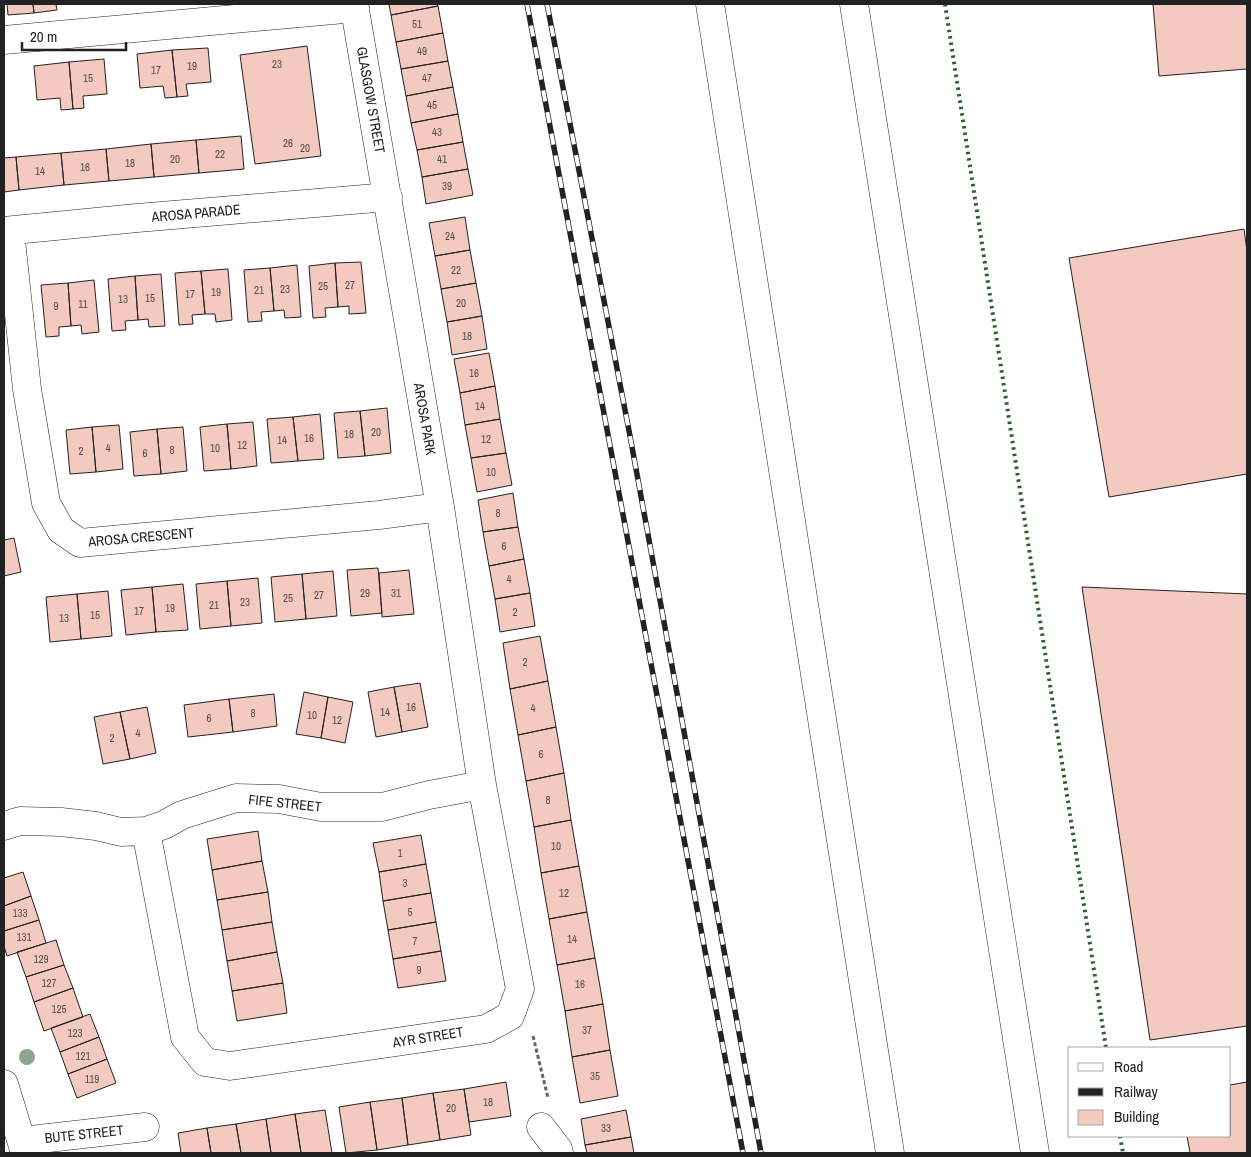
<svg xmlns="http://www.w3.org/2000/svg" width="1251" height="1157" viewBox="0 0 1251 1157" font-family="'Archivo Narrow',sans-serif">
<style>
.building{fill:#f3c9c0;stroke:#222}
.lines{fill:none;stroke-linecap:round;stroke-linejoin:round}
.minor-casing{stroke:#222;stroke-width:29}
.major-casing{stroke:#222;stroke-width:29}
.highway-casing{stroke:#222;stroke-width:29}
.path{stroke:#646464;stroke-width:3;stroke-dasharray:4 2.5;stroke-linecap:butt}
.minor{stroke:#fff;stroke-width:28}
.major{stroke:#fff;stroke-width:28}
.highway{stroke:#fff;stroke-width:28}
.rail-casing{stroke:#222;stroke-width:5.5}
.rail{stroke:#fff;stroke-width:4;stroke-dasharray:11;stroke-linecap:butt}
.hedge{stroke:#2f5e38;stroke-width:4;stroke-dasharray:2.5 4;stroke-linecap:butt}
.tree{fill:#8da692}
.labels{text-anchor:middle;stroke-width:4;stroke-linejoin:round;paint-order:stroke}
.number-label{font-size:11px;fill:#564c4a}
.street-label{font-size:14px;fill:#222;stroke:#fff}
</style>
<rect width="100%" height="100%" fill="#fff"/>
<path class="building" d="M7,4H33L34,13L8,15Z
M33,4H56L57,10L34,13Z
M389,4H437L438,6L391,15Z
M1153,4H1247V69L1159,76Z
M438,6L443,33L396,42L391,15Z
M443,33L448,61L401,69L396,42Z
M307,46L321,156L255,164L240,55Z
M208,48L211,82L186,84L188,96L177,97L172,50Z
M172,50L177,97L165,98L163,86L140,88L137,54Z
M104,59L107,94L83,96L84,108L73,109L69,62Z
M448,61L453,87L406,96L401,69Z
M69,62L73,109L61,110L60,98L37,100L34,66Z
M453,87L458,114L411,123L406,96Z
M458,114L463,142L417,150L411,123Z
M241,136L244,169L199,173L196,140Z
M196,140L199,173L154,177L151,144Z
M463,142L468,169L422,177L417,150Z
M151,144L154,177L109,181L106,149Z
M106,149L109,181L64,185L61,153Z
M61,153L64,185L19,190L16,157Z
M16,157L19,190L4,192V158Z
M468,169L473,195L426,204L422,177Z
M465,217L470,250L435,256L429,223Z
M1244,229L1247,251V474L1109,497L1069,258Z
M470,250L476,283L441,289L435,256Z
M361,262L366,313L349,314V306L338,307L335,263Z
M335,263L338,307L325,308L326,317L313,318L309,266Z
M297,265L301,317L285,318L284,310L274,311L270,268Z
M270,268L274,311L261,312L262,321L248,322L244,270Z
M228,269L232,320L216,322L215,314H205L201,271Z
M201,271L205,314L192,315L193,324L179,325L175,273Z
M161,274L165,326L149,327L148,319L138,320L135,276Z
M135,276L138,320L125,321L126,330L112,331L108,279Z
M94,280L99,332L82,334L81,325L71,326L68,283Z
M68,283L71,326L59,327V336L46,337L41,285Z
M476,283L482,316L447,322L441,289Z
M482,316L487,349L452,355L447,322Z
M489,353L495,386L460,393L454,359Z
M495,386L500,419L465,425L460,393Z
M387,408L391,453L365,456L360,411Z
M360,411L365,456L338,458L334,413Z
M320,414L324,459L298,461L293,417Z
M293,417L298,461L271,463L267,419Z
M500,419L506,453L471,458L465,425Z
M253,422L257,466L231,469L227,424Z
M227,424L231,469L204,471L200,427Z
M119,425L123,469L96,472L92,427Z
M92,427L96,472L70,474L66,430Z
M183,427L187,471L161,474L157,429Z
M157,429L161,474L134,476L130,432Z
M506,453L512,485L477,492L471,458Z
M513,493L518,527L483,532L478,500Z
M518,527L524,559L489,566L483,532Z
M14,538L21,572L4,576V540Z
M524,559L530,593L495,599L489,566Z
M378,568L382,613L351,616L347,570Z
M409,570L414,614L382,617L379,573Z
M333,571L337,616L306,619L302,574Z
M302,574L306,619L275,622L271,577Z
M258,578L262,623L231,626L227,581Z
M227,581L231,626L200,629L196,584Z
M183,584L188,630L156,632L152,587Z
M152,587L156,632L126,635L121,590Z
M1082,587L1247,594V1026L1150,1040Z
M108,591L112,636L81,639L77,594Z
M530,593L535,626L500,632L495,599Z
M77,594L81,639L50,642L46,597Z
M540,636L548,681L510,689L503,643Z
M548,681L556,727L518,735L510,689Z
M420,683L428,727L402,732L394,687Z
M394,687L402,732L376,737L368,692Z
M304,692L328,697L321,738L296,734Z
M274,694L277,726L233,732L229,699Z
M328,697L353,702L345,743L321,738Z
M229,699L233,732L188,737L184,705Z
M147,707L156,753L130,759L120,712Z
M120,712L130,759L103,764L94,717Z
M556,727L564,773L526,781L518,735Z
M564,773L571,820L534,827L526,781Z
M571,820L579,866L541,873L534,827Z
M258,831L262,861L212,870L207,839Z
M421,835L426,864L379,872L373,843Z
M262,861L268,892L217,900L212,870Z
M426,864L431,893L383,901L379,872Z
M579,866L587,912L549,919L541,873Z
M23,872L31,896L4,906V878Z
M268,892L272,922L222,930L217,900Z
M431,893L436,922L388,930L383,901Z
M31,896L39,920L4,931V906Z
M587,912L595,958L557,965L549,919Z
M39,920L46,943L7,956L4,946V931Z
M272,922L277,952L227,961L222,930Z
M436,922L441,951L393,959L388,930Z
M56,940L64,965L26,977L17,952Z
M441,951L446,981L398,988L393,959Z
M277,952L283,983L232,991L227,961Z
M595,958L603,1004L565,1011L557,965Z
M64,965L73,988L34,1002L26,977Z
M283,983L287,1013L237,1021L232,991Z
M73,988L83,1017L44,1031L34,1002Z
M603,1004L610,1050L572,1057L565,1011Z
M90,1014L99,1037L60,1052L51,1028Z
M99,1037L107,1059L68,1074L60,1052Z
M610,1050L618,1096L580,1103L572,1057Z
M107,1059L116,1083L77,1098L68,1074Z
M506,1082L511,1116L469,1122L464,1089Z
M1247,1082V1153H1190L1187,1136H1230V1085Z
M464,1089L471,1135L440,1140L433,1093Z
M433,1093L440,1140L408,1145L402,1098Z
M402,1098L408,1145L377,1150L370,1102Z
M370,1102L377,1150L346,1153L339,1107Z
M325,1110L332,1153H301L295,1114Z
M626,1110L631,1137L585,1145L581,1119Z
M295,1114L301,1153H271L266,1119Z
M266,1119L271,1153H241L236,1124Z
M236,1124L241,1153H211L207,1128Z
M207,1128L211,1153H181L178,1133Z
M631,1137L634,1153H587L585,1145Z"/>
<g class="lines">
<g class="minor-casing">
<path id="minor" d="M4,40L355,8
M4,231L137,218L388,197
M10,231L27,389L46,503L61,530L80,543L379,515L440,507
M4,826L20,821L61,822L96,826L121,832L146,831L164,825L182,815L236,798L279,799L321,807H382L429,795L482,785
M146,831L185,1037L205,1062L230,1066L486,1029L510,1016L520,989L482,785L440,507L354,4
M541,1127L558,1149L559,1153
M22,1141L145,1127"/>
</g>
<g class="major-casing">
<path id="major" d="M4,1084L25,1153"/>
</g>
<g class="highway-casing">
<path id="highway" d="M710,4L890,1153
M854,4L1035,1153"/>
</g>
<path class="path" d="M533,1036L548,1098"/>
<use href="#minor" class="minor"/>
<use href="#major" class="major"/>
<use href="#highway" class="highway"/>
<g class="rail-casing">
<path id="rail" d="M527,4L743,1153
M547,4L630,436L761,1153"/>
</g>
<use href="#rail" class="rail"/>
<path class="hedge" d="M945,4L1106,1048
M1120,1136L1123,1153"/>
</g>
<circle class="tree" cx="27" cy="1057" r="8"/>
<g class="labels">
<g class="number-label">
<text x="417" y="28">51</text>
<text x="422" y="55">49</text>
<text x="277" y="68">23</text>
<text x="192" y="70">19</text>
<text x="156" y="74">17</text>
<text x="88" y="82">15</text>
<text x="427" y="82">47</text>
<text x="432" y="109">45</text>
<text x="437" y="136">43</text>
<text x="288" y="147">26</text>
<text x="305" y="152">20</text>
<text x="220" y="158">22</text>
<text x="175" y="163">20</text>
<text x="442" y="163">41</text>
<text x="130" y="167">18</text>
<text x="85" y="171">16</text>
<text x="40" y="175">14</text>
<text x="447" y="190">39</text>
<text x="450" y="240">24</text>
<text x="456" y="274">22</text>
<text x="350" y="289">27</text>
<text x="323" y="290">25</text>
<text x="285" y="293">23</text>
<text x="259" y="294">21</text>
<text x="216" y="296">19</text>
<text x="190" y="298">17</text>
<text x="150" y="302">15</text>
<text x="123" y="303">13</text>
<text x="461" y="307">20</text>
<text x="83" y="308">11</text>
<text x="56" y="310">9</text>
<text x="467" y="340">18</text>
<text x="474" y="377">16</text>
<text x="480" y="410">14</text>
<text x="376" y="436">20</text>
<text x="349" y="438">18</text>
<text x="309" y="442">16</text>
<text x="486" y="443">12</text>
<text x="282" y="444">14</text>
<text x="242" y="449">12</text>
<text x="108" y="452">4</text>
<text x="215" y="452">10</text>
<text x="172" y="454">8</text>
<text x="81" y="455">2</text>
<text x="145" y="457">6</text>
<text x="491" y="476">10</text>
<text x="498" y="517">8</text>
<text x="504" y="550">6</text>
<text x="509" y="583">4</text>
<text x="365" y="597">29</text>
<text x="396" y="597">31</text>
<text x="319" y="599">27</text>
<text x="288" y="602">25</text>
<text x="245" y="606">23</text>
<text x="214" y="609">21</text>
<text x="170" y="612">19</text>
<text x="139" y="615">17</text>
<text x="515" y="616">2</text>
<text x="95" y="619">15</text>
<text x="64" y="622">13</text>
<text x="525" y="666">2</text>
<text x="411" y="711">16</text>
<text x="533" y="712">4</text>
<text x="385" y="716">14</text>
<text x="253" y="717">8</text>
<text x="312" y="719">10</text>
<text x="209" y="722">6</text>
<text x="337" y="724">12</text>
<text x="138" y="737">4</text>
<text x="112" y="742">2</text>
<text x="541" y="758">6</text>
<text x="548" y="804">8</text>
<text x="556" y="850">10</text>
<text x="400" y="857">1</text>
<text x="405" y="887">3</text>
<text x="564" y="897">12</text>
<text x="410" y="916">5</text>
<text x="20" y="917">133</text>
<text x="24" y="941">131</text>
<text x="572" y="943">14</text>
<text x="415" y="945">7</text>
<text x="41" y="963">129</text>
<text x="419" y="974">9</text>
<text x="49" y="987">127</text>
<text x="580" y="988">16</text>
<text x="59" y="1013">125</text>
<text x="587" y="1034">37</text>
<text x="75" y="1037">123</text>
<text x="83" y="1060">121</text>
<text x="595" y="1080">35</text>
<text x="92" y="1083">119</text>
<text x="488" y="1106">18</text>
<text x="451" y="1112">20</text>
<text x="606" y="1132">33</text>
</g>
<g class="street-label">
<text transform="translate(371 100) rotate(80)" y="5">GLASGOW STREET</text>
<text transform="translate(196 213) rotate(-5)" y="5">AROSA PARADE</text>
<text transform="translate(425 419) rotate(80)" y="5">AROSA PARK</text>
<text transform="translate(141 537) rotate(-5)" y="5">AROSA CRESCENT</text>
<text transform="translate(285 803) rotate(6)" y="5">FIFE STREET</text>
<text transform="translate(428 1037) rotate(-9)" y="5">AYR STREET</text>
<text transform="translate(84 1134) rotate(-6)" y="5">BUTE STREET</text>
</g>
</g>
<rect width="1251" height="1157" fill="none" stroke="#222222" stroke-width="10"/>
<rect x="1068" y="1047" width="162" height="90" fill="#ffffff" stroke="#a7a7a7"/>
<rect x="1078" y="1063" width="25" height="8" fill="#ffffff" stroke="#a7a7a7"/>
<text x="1114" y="1072" font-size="15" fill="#222222">Road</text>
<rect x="1078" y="1088" width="25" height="8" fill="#222222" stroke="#a7a7a7"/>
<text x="1114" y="1097" font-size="15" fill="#222222">Railway</text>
<rect x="1078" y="1110" width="25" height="15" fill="#f3c9c0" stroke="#a7a7a7"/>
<text x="1114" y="1122" font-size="15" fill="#222222">Building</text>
<path d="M22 42v8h104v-8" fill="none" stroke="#222222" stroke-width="2.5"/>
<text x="30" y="42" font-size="15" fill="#222222" stroke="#ffffff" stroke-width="4" paint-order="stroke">20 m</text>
</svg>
